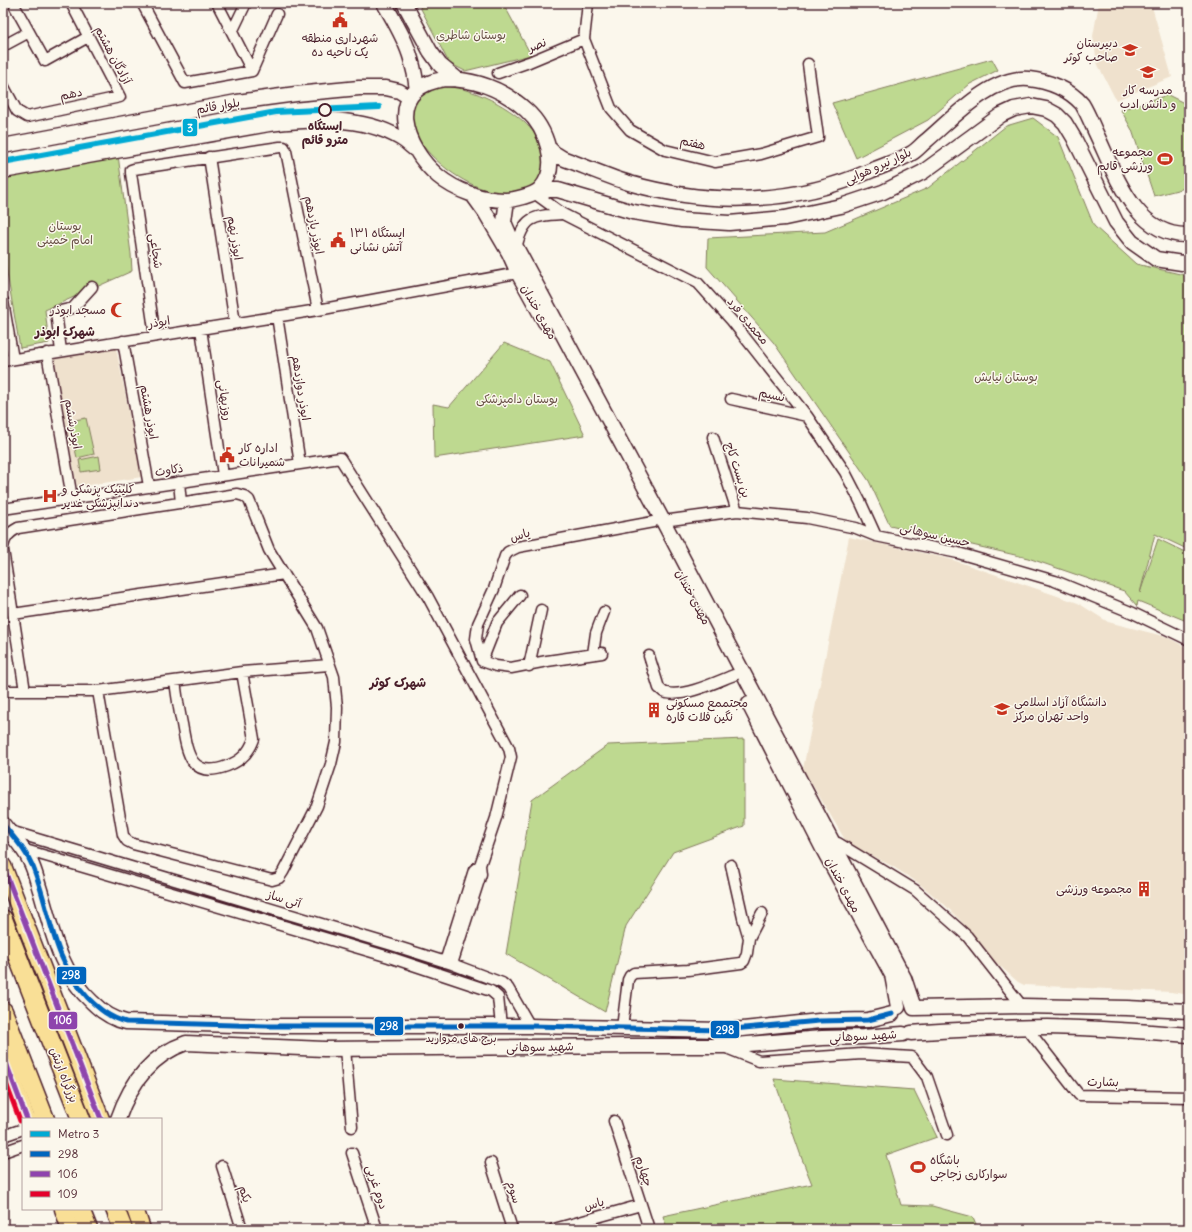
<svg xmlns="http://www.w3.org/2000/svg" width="1192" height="1232" viewBox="0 0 1192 1232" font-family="Delius,'Playpen Sans Arabic',sans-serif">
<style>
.built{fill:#efe1cd}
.green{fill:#bed990;stroke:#847c5e}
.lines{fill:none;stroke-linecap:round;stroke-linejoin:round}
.street-casing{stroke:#4a1f2b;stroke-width:13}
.secondary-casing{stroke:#4a1f2b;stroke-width:17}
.primary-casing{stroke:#4a1f2b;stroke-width:19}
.highway-casing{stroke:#4a1f2b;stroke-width:21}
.street{stroke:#fbf7ec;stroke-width:10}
.secondary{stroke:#fbf7ec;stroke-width:14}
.primary{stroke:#f9df96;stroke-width:16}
.highway{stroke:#f9df96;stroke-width:18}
.bus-1-casing{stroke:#fbf7ec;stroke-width:8}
.bus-2-casing{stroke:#fbf7ec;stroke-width:8}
.bus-3-casing{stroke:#fbf7ec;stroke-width:8}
.bus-1{stroke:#0065bd;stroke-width:5}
.bus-2{stroke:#8e44ad;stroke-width:5}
.bus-3{stroke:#e4002b;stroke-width:5}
.metro-1-casing{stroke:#fbf7ec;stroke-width:9}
.metro-1{stroke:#00aad4;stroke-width:6}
.stop-dot{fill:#fbf7ec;stroke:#4a1f2b;stroke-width:2}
.bus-dot{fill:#4a1f2b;stroke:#fbf7ec;stroke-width:1.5}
.labels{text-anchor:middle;stroke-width:3;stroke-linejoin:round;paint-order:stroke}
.bus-label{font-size:11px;fill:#4a1f2b;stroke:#fbf7ec}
.park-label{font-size:12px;fill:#674e44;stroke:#fbf7ec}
.poi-label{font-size:12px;fill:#4a1f2b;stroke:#fbf7ec;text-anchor:start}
.street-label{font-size:12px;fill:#4a1f2b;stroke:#fbf7ec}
.stop-label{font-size:12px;font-weight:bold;fill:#4a1f2b;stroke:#fbf7ec}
.neighbourhood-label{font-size:13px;font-weight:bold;fill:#4a1f2b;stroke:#fbf7ec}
.line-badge{stroke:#fbf7ec;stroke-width:1.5}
.badge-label{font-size:11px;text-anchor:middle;font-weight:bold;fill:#fff}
</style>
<rect width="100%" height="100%" fill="#fbf7ec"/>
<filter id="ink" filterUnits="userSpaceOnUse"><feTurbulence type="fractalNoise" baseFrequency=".025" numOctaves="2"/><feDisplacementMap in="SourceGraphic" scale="8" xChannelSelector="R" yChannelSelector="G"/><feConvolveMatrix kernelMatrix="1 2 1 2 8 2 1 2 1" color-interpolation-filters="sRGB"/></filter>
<g filter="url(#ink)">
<path class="built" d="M1099,3H1151L1172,77L1116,100L1097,63L1093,36Z
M116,348L142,477L77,487L54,358Z
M849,537L950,559L1078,603L1108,622L1167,637L1189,649V995L1171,992L1024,985L1018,982L992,959L960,920L945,905L917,882L892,866L847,843L803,769Z"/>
<path class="green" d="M418,3H503L531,55L465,71L449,63Z
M992,59L998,70L970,84L928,120L856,158L832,103Z
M439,87C448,87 457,87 466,90C499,99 562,136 540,178C533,190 515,194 502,193C472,190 442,169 423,146C421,143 417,140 416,137C412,129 411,121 412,113C413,99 426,91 439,87Z
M1168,95L1188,105L1189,109V187L1154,196L1132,130L1121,110L1151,100Z
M1033,118L1058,137L1094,226L1136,264L1189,276V550L1155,534L1140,593L1158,539L1189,554V622L1138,601L1137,606L1124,591L1028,558L890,526L869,481L774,343L707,267L708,238L825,232L928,188L1006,126Z
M118,155L131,254L132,271L45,310L49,343L20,348L3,250V175Z
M504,343L550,362L585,435L434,458L433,404L449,407Z
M86,418L94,454L77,458L69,421Z
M99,456L101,469L81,472L79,460Z
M744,739V826L673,852L626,926L605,1012L506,954L532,800L608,745Z
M774,1079L914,1090L937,1137L886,1155L901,1205L932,1206L973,1217L978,1229H667L663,1216L812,1184L802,1159Z"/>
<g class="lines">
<g class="street-casing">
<path id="street" d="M142,3L185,83L252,71
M217,3L252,71
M588,3L584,39L611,108L630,130L665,150L715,162L761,154L818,137L808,64
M29,32L45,61L88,37
M232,32L246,3
M3,46L29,32L13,3
M252,71L277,14
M498,73L529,62L584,39
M3,85L17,111L27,117L120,97L71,3
M209,157L235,323
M534,193L563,214L698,283L732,321L807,416L845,472L861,503L876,536
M516,248C524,216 533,216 563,214
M3,301L13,359
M277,316L300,464
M201,329L223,475
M155,336L131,173V170L134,169L280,147H284L286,151L318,310
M123,341L149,486
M61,351L56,312L73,308L92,287
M47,353L72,498
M3,361L318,310L523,272
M731,399L807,416
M713,437L737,511
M179,482L181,503
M3,509L340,458L428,597L509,748L511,757L496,818L480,865L474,870L445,962
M663,521L737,511L807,518L856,528L876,536L958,553L1055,581L1133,613L1189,640
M3,547C5,537 9,533 18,528L237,494L244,496L249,500L269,550L317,628L334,677L337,707L336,742L331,764L317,806L283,872L279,878L272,880L133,844L127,841L123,835L98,691
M3,550L25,691
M13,614L284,574
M593,654L596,633L604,612
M649,656L659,688C662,690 663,693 667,693C685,697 716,682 734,675
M482,661L476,639L478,624L494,589L505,556L508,552L518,547L653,522
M482,661L496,666L511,668L547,661L602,653
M482,661L497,623L520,595
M529,666L541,610
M175,681C177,696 179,710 182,724C187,752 190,780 227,766C241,761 249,753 254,739L242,672
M3,691H98L242,672L329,665
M7,830L392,945L452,964L502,983L508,988L530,1026
M838,843L915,890L967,936L1022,1006
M22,849L389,957L491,991L498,997L501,1026
M749,938L762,913
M452,964L481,874L480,865
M1026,1027L1079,1095L1189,1097
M622,1028L628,980L630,976L634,973L688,970L741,963L744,961L747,953L749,938L743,918L731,865
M724,1047L759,1061L862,1054L912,1057L927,1077L947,1135
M345,1049L352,1127
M614,1121L649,1229
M3,1136L23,1129
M3,1152L23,1145
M352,1153L377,1229
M491,1163L512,1229
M222,1166L242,1229
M554,1229L641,1205"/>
</g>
<g class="secondary-casing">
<path id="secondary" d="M384,3C394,21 406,40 411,59C414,69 416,80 417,90
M404,3L430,51L440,65L457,79
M444,79C474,79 503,89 526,110C546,128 561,167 540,189C534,195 514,200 505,200C482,200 456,191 438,176C405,148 382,89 444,79Z
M3,146L237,102L296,94L359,88H386L399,91L409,97
M548,147L554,153L562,158C584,166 606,176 629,183C709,206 793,205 870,171C884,165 899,161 912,153C917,150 921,145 926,141C953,118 992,75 1029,79C1048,81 1069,89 1082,104C1087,112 1091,122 1095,131C1115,172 1134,237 1189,235
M3,171L269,124C311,119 361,115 400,138C406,141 411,147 417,151
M539,190H558L633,212L682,220L729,223L785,218L841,206L883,192L923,172L1001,115L1014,109L1031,106L1046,109L1057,115L1065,123L1074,138L1116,222L1132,242L1156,259L1182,263L1189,262
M472,194L485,212L509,253L518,273L545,322
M507,200L504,222L510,236L663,521L833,843L904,978L914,1008L1022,1006L1127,1008L1189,1011
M749,704L824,851L892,975L898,1007
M3,824C12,836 24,848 30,861C35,870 37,881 40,890C52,930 60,973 92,1002C102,1012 112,1019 126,1022L267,1026H530L722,1030L743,1029L819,1021L868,1020L892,1014
M911,1033C956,1030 1002,1027 1048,1027C1095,1028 1142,1031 1189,1035
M118,1119C130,1084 151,1055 186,1043L324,1049L632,1046H723L822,1038L863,1037L903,1034"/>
</g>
<g class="primary-casing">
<path id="primary" d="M3,866L101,1119
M3,1055L27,1119
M63,1209L70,1229
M135,1209L142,1229"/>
</g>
<g class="highway-casing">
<path id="highway" d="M3,919L81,1119
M3,1011L45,1119
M80,1209L88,1229
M115,1209L123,1229"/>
</g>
<use href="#street" class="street"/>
<use href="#secondary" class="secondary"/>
<use href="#primary" class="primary"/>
<use href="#highway" class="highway"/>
<g class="bus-1-casing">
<path id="bus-1" d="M3,824C14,838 26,850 33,867C51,912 52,960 88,998C99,1009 110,1018 126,1022L267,1026H530L722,1030L819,1021L868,1020L892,1014"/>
</g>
<g class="bus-2-casing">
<path id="bus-2" d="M3,866L101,1119
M3,1055L27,1119"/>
</g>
<g class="bus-3-casing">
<path id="bus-3" d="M3,1075L20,1121"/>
</g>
<use href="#bus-1" class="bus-1"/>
<use href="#bus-2" class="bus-2"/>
<use href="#bus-3" class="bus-3"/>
<g class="metro-1-casing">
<path id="metro-1" d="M3,162L276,112L379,107"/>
</g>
<use href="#metro-1" class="metro-1"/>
</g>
</g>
<defs>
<g id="civic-bare" transform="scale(1.2)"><path d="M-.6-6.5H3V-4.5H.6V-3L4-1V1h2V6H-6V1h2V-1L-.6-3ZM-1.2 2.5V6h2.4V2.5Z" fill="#c8321e" stroke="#fbf7ec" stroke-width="2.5" paint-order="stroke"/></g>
<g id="school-bare" transform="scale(1.2)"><path d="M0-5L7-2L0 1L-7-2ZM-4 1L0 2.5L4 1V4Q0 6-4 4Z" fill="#c8321e" stroke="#fbf7ec" stroke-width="2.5" paint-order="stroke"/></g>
<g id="stadium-bare" transform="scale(1.2)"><path d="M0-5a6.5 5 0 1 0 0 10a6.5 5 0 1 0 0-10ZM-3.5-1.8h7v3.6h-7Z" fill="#c8321e" stroke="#fbf7ec" stroke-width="2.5" paint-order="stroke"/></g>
<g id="mosque-bare" transform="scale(1.2)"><path d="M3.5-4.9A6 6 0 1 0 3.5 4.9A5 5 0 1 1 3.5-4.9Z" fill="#c8321e" stroke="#fbf7ec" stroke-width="2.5" paint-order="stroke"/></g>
<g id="hospital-bare" transform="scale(1.2)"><path d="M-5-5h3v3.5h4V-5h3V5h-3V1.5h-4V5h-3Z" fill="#c8321e" stroke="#fbf7ec" stroke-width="2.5" paint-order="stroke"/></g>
<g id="university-bare" transform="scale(1.2)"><path d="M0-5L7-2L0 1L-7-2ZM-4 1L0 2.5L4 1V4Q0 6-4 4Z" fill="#c8321e" stroke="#fbf7ec" stroke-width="2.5" paint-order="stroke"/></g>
<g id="building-bare" transform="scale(1.2)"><path d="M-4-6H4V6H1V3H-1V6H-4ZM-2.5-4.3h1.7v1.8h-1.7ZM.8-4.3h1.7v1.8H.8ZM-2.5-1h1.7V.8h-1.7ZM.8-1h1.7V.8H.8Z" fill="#c8321e" stroke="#fbf7ec" stroke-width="2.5" paint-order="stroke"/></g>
</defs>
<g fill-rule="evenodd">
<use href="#civic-bare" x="340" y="20"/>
<use href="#school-bare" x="1130" y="50"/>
<use href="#school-bare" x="1148" y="72"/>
<use href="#stadium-bare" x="1165" y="159"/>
<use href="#civic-bare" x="338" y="240"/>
<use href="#mosque-bare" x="118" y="310"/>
<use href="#civic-bare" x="227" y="455"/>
<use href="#hospital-bare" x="50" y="496"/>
<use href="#university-bare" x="1002" y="709"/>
<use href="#building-bare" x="654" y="710"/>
<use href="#building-bare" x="1144" y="889"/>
<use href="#stadium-bare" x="918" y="1167"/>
</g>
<circle class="stop-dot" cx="325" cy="110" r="6"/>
<circle class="bus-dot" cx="461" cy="1026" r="3.5"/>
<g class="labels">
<g class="bus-label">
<text x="461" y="1042">برج های مروارید</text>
</g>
<g class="park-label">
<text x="471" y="39">بوستان شاطری</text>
<text x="65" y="230">بوستان<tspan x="65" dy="14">امام خمینی</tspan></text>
<text x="1006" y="381">بوستان نیایش</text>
<text x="517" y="403">بوستان دامپزشکی</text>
</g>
<g class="poi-label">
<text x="340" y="42" text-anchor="middle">شهرداری منطقه<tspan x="340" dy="14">یک ناحیه ده</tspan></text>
<text x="1118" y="47" text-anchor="end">دبيرستان<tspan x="1118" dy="14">صاحب كوثر</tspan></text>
<text x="1148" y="94" text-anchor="middle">مدرسه کار<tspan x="1148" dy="14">و دانش ادب</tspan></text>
<text x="1153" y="156" text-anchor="end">مجموعه<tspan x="1153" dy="14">ورزشی قائم</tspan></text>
<text x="350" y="237">ایستگاه ۱۳۱<tspan x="350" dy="14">آتش نشانی</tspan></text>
<text x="106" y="314" text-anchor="end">مسجد ابوذر</text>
<text x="239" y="452">اداره کار<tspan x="239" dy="14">شمیرانات</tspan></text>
<text x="62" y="493">کلینیک پزشکی و<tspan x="62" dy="14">دندانپزشکی غدیر</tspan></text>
<text x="1014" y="706">دانشگاه آزاد اسلامی<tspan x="1014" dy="14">واحد تهران مرکز</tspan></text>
<text x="666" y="707">مجتممع مسکونی<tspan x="666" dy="14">نگین فلات قاره</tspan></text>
<text x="1132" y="893" text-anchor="end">مجموعه ورزشی</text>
<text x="930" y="1164">باشگاه<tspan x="930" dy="14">سواركاری زجاجی</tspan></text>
</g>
<g class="street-label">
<text transform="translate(537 45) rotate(-22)" y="4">نصر</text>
<text transform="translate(113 55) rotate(62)" y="4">آزادگان هشتم</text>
<text transform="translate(71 94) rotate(-12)" y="4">دهم</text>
<text transform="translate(218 106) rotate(-10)" y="4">بلوار قائم</text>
<text transform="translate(693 143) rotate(13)" y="4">هفتم</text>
<text transform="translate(878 166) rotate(-24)" y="4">بلوار نیرو هوایی</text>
<text transform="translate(314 225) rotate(79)" y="4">ابوذر یازدهم</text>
<text transform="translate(235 238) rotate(81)" y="4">ابوذر نهم</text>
<text transform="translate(156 251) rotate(82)" y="4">شجاعی</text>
<text transform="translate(539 312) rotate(61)" y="4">مهدی خندان</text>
<text transform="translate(748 321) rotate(50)" y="4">محمدی فرد</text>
<text transform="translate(159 322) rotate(-9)" y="4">ابوذر</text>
<text transform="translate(301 388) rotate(81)" y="4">ابوذر دوازدهم</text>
<text transform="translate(772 395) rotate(13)" y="4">نسیم</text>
<text transform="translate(225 400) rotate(81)" y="4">روزبهانی</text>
<text transform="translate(149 412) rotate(80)" y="4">ابوذر هشتم</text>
<text transform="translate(73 424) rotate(80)" y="4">ابوذرششم</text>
<text transform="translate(169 470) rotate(-9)" y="4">ذکاوت</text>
<text transform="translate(738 470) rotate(72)" y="4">بن بست کاج</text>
<text transform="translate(520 535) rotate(-16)" y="4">یاس</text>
<text transform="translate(935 535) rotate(13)" y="4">حسین سوهانی</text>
<text transform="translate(693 597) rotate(62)" y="4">مهدی خندان</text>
<text transform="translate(843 885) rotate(62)" y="4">مهدی خندان</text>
<text transform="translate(284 899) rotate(17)" y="4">آتی ساز</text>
<text transform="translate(863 1036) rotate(-3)" y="4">شهید سوهانی</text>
<text transform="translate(540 1047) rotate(-1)" y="4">شهید سوهانی</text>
<text transform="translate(64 1075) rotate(69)" y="4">بزرگراه ارتش</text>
<text transform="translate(1103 1082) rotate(1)" y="4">بشارت</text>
<text transform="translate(644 1171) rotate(72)" y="4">چهارم</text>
<text transform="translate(377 1187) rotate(72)" y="4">دوم غربی</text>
<text transform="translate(514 1192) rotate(73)" y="4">سوم</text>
<text transform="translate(245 1194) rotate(73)" y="4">یکم</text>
<text transform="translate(594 1204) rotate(-16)" y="4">یاس</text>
</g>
<g class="stop-label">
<text x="325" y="130">ایستگاه<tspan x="325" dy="14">مترو قائم</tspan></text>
</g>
<g class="neighbourhood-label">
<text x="65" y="336">شهرک ابوذر</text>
<text x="398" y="687">شهرک کوثر</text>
</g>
</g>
<g class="line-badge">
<rect x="182" y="118" width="16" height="19" rx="4" fill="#00aad4"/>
<rect x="56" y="966" width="31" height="19" rx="4" fill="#0065bd"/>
<rect x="48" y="1011" width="30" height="19" rx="4" fill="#8e44ad"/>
<rect x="374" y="1016" width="30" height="20" rx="4" fill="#0065bd"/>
<rect x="710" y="1020" width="30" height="19" rx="4" fill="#0065bd"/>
</g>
<g class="badge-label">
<text x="190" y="132">3</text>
<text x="71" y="979">298</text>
<text x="63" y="1024">106</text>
<text x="389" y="1030">298</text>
<text x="725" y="1034">298</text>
</g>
<rect width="1192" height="1232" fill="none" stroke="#fbf7ec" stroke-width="16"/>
<rect x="8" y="8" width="1176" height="1216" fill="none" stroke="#4a1f2b" stroke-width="1.5" filter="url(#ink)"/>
<rect x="22" y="1118" width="140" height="92" fill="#fbf7ec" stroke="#b4a19f"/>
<rect x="30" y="1131" width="20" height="6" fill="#00aad4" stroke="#b4a19f"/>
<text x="58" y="1138" font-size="12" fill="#4a1f2b">Metro 3</text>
<rect x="30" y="1151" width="20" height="6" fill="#0065bd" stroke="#b4a19f"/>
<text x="58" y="1158" font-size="12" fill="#4a1f2b">298</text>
<rect x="30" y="1171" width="20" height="6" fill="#8e44ad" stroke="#b4a19f"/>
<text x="58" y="1178" font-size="12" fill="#4a1f2b">106</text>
<rect x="30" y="1191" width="20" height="6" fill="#e4002b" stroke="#b4a19f"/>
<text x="58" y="1198" font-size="12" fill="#4a1f2b">109</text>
</svg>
